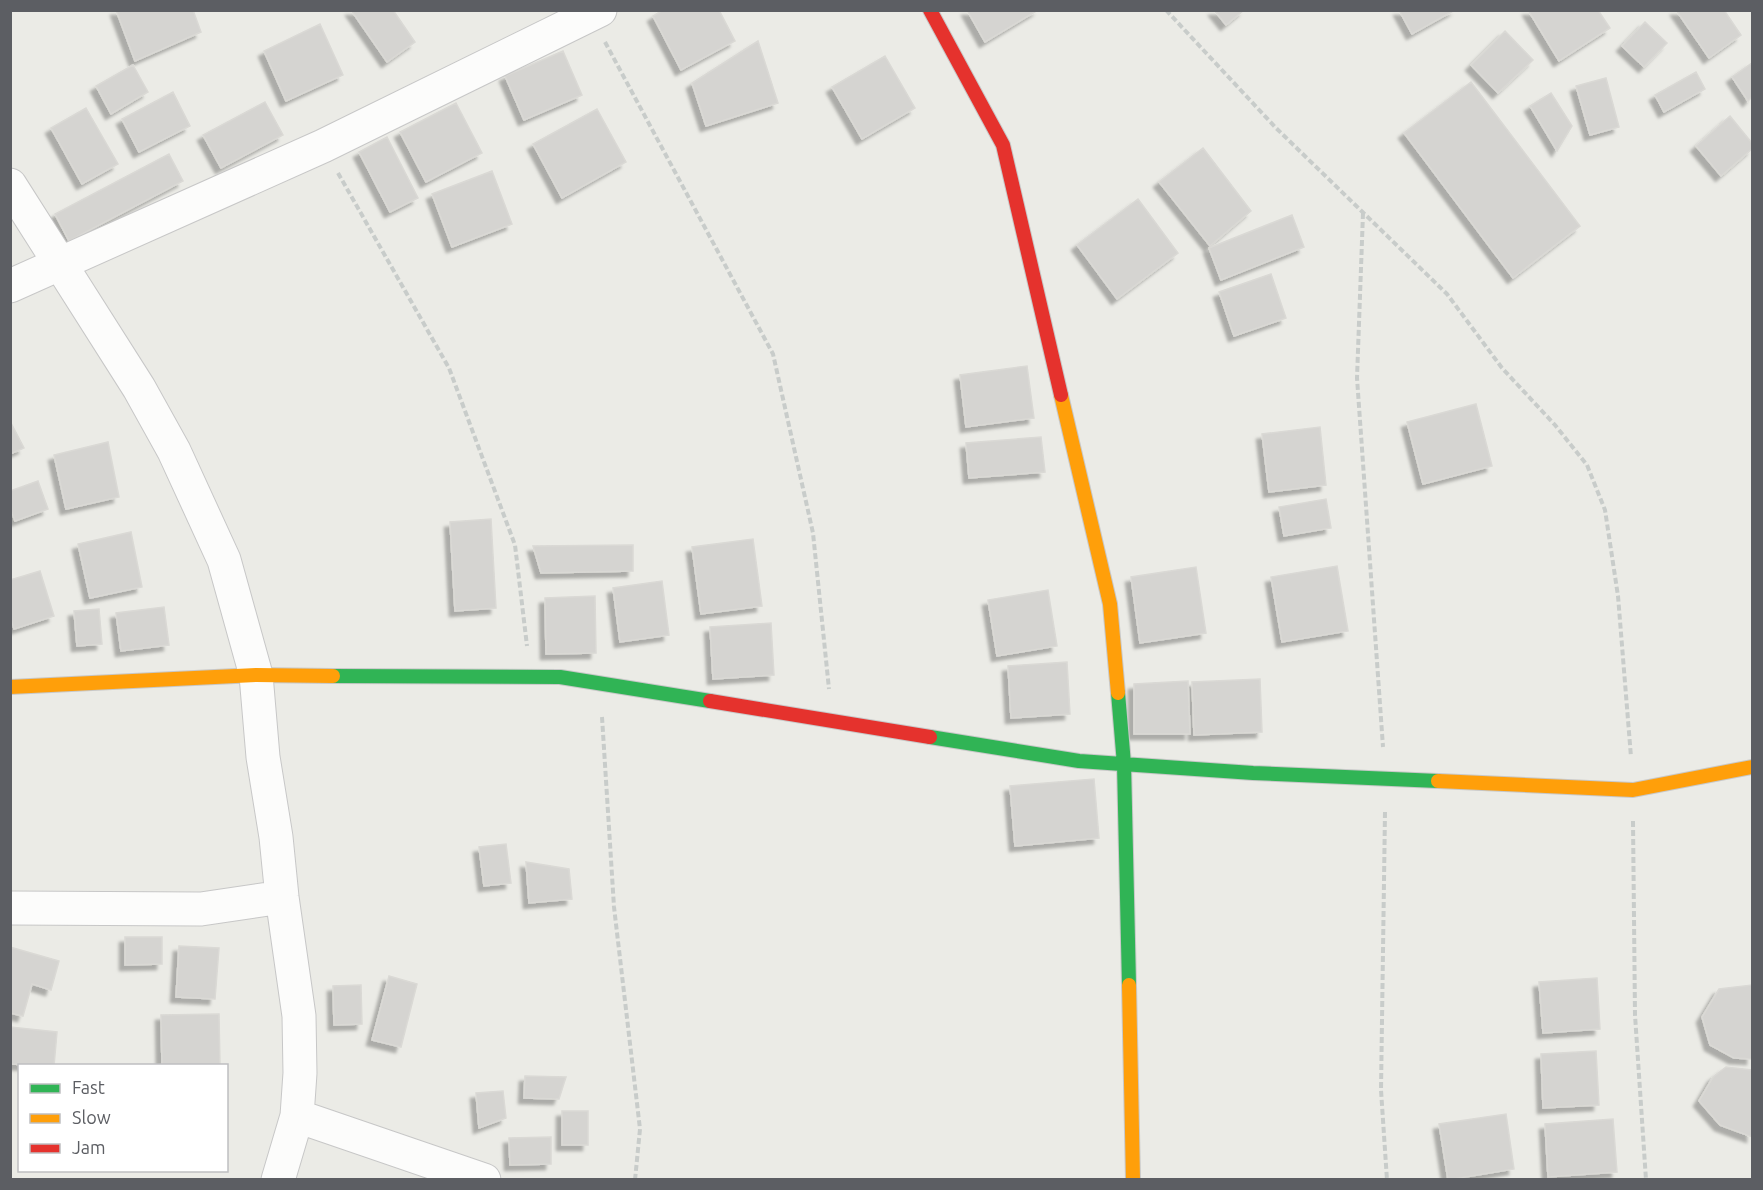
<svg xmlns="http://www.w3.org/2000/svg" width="1763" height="1190" viewBox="0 0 1763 1190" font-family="Ubuntu,sans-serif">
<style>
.building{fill:#d5d4d1;stroke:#dad9d5;stroke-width:1.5;filter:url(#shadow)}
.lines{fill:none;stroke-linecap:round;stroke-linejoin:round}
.street-casing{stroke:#c7c7c7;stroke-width:35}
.fast-casing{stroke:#c8c8c8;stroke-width:16}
.slow-casing{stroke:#c8c8c8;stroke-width:16}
.jam-casing{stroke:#c8c8c8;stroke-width:16}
.path{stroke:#c8ccca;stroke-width:4;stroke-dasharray:6 3;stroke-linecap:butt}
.street{stroke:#fcfcfb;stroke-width:33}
.fast{stroke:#30b455;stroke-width:14}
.slow{stroke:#ff9f0a;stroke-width:14}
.jam{stroke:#e5322d;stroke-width:14}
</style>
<defs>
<filter id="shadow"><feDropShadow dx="-5.5" dy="5.5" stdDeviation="1.5" flood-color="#0004"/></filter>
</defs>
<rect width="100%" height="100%" fill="#ebebe6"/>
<path class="building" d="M116,10H193L201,32L135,61Z
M351,10H393L415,42L387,62Z
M663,10H719L735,41L681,70L653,16Z
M967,10H1038L985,42Z
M1214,10H1244L1226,25Z
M1399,10H1455L1412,34Z
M1528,10H1598L1610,28L1559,61Z
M1676,10H1724L1741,35L1709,58Z
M1645,22L1667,43L1644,67L1622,46Z
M320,24L343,75L286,101L264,51Z
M1505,31L1533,60L1498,93L1471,65Z
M758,41L778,103L706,126L692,83Z
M563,51L582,95L524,120L505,76Z
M885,56L915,108L862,139L832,87Z
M1752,63V97L1748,101L1732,77Z
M133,65L148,92L111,114L96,86Z
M1696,72L1705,89L1664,112L1655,95Z
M1606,78L1619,127L1590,135L1576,86Z
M1471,82L1580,226L1513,278L1404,133Z
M173,92L190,126L139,152L122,119Z
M1551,93L1572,126L1557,151L1530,106Z
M265,102L283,135L221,168L203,135Z
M456,103L482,153L426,182L400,132Z
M86,108L118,164L82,184L51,128Z
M597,109L626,162L562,198L533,144Z
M1730,116L1752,143V149L1721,176L1696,146Z
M387,137L418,198L390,212L359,152Z
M1203,148L1251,211L1210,246L1159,182Z
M169,154L183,181L69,241L55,214Z
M492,171L512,224L452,247L432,194Z
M1138,199L1178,253L1117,299L1077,245Z
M1292,215L1304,247L1221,280L1209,248Z
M1271,274L1286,318L1234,336L1219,292Z
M1027,366L1034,418L966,427L960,375Z
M1476,404L1492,466L1423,484L1407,422Z
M10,421L24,448L10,454Z
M1320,427L1326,485L1269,492L1262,434Z
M1041,437L1045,472L969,478L966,443Z
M108,442L119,497L66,509L54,455Z
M38,481L48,509L15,521L10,508V491Z
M1326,499L1331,528L1284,536L1279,507Z
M491,519L496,608L455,611L450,522Z
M131,532L142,587L90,598L78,544Z
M753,539L762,606L701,614L692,547Z
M633,545V571L541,573L533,546Z
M1337,566L1348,631L1282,642L1271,577Z
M1196,567L1206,633L1140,643L1131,577Z
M40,571L54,616L14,629L10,616V580Z
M662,581L669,635L620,642L613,588Z
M1048,590L1057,646L997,656L988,600Z
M595,596L596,653L546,654L545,598Z
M164,607L169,645L121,651L116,613Z
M99,609L102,644L77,646L74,611Z
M771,623L774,675L713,679L710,627Z
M1067,662L1070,714L1011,718L1008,666Z
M1260,679L1262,732L1194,735L1192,682Z
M1188,681L1190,734H1134V684Z
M1094,779L1099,838L1015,846L1010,786Z
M506,844L511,883L484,886L479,847Z
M526,862L569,869L572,899L529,903Z
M125,937H162V964L125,965Z
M179,946L219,948L215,999L176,997Z
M10,947L59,961L51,990L32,984L23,1016L10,1013Z
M389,976L417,984L401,1047L372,1040Z
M1597,978L1600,1029L1543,1033L1539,982Z
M361,985L362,1024L334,1025L333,986Z
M1752,985V1059L1734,1058L1710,1045L1702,1017L1719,989Z
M219,1014L220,1066H162L161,1015Z
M10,1027L57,1032L54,1066L10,1064Z
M1596,1051L1599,1105L1543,1108L1541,1054Z
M1726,1067L1752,1070V1137L1720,1125L1699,1101L1713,1077Z
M525,1076L566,1077L559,1099L524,1098Z
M503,1091L506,1118L479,1128L476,1093Z
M562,1111H588V1145H562Z
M1506,1114L1514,1169L1448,1180L1439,1124Z
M1613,1119L1617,1172L1548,1177L1545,1124Z
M551,1137V1164L510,1165L509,1138Z"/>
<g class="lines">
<g class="street-casing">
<path id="street" d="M10,185L139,388L174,451L224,560L256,675L263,757L276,837L282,897L299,1016L300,1073L297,1116L278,1180
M10,286L323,146L600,10
M10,908L201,909L282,897
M297,1116L484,1180"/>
</g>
<g class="fast-casing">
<path id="fast" d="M333,676L560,677L710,701
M1118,693L1124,764L1129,985
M930,737L1079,761L1253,773L1438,781"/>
</g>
<g class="slow-casing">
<path id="slow" d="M1061,395L1110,604L1118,693
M10,687L256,675L333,676
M1438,781L1633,790L1752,767
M1129,985L1133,1180"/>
</g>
<g class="jam-casing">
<path id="jam" d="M930,10L1003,145L1061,395
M710,701L930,737"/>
</g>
<path class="path" d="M1166,10L1276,128L1447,294L1502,368L1555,425L1587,465L1605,510L1618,596L1631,757
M605,42L773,354L813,533L829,689
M338,173L449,368L515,545L527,646
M1363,213L1357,378L1383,747
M602,717L614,907L640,1129L635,1180
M1385,812L1381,1090L1387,1180
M1633,821L1635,1015L1646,1180"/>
<use href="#street" class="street"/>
<use href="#fast" class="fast"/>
<use href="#slow" class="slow"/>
<use href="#jam" class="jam"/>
</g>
<rect width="1763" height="1190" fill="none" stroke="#5c5e63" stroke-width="24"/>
<rect x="18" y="1064" width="210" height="108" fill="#ffffff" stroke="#bebfc1" stroke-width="1.5"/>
<rect x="30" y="1084" width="30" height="9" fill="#30b455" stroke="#bebfc1" stroke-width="1.5"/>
<text x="72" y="1094" font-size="18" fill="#5c5e63">Fast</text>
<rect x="30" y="1114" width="30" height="9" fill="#ff9f0a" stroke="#bebfc1" stroke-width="1.5"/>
<text x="72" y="1124" font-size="18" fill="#5c5e63">Slow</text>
<rect x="30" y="1144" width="30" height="9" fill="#e5322d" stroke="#bebfc1" stroke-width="1.5"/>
<text x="72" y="1154" font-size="18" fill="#5c5e63">Jam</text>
</svg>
